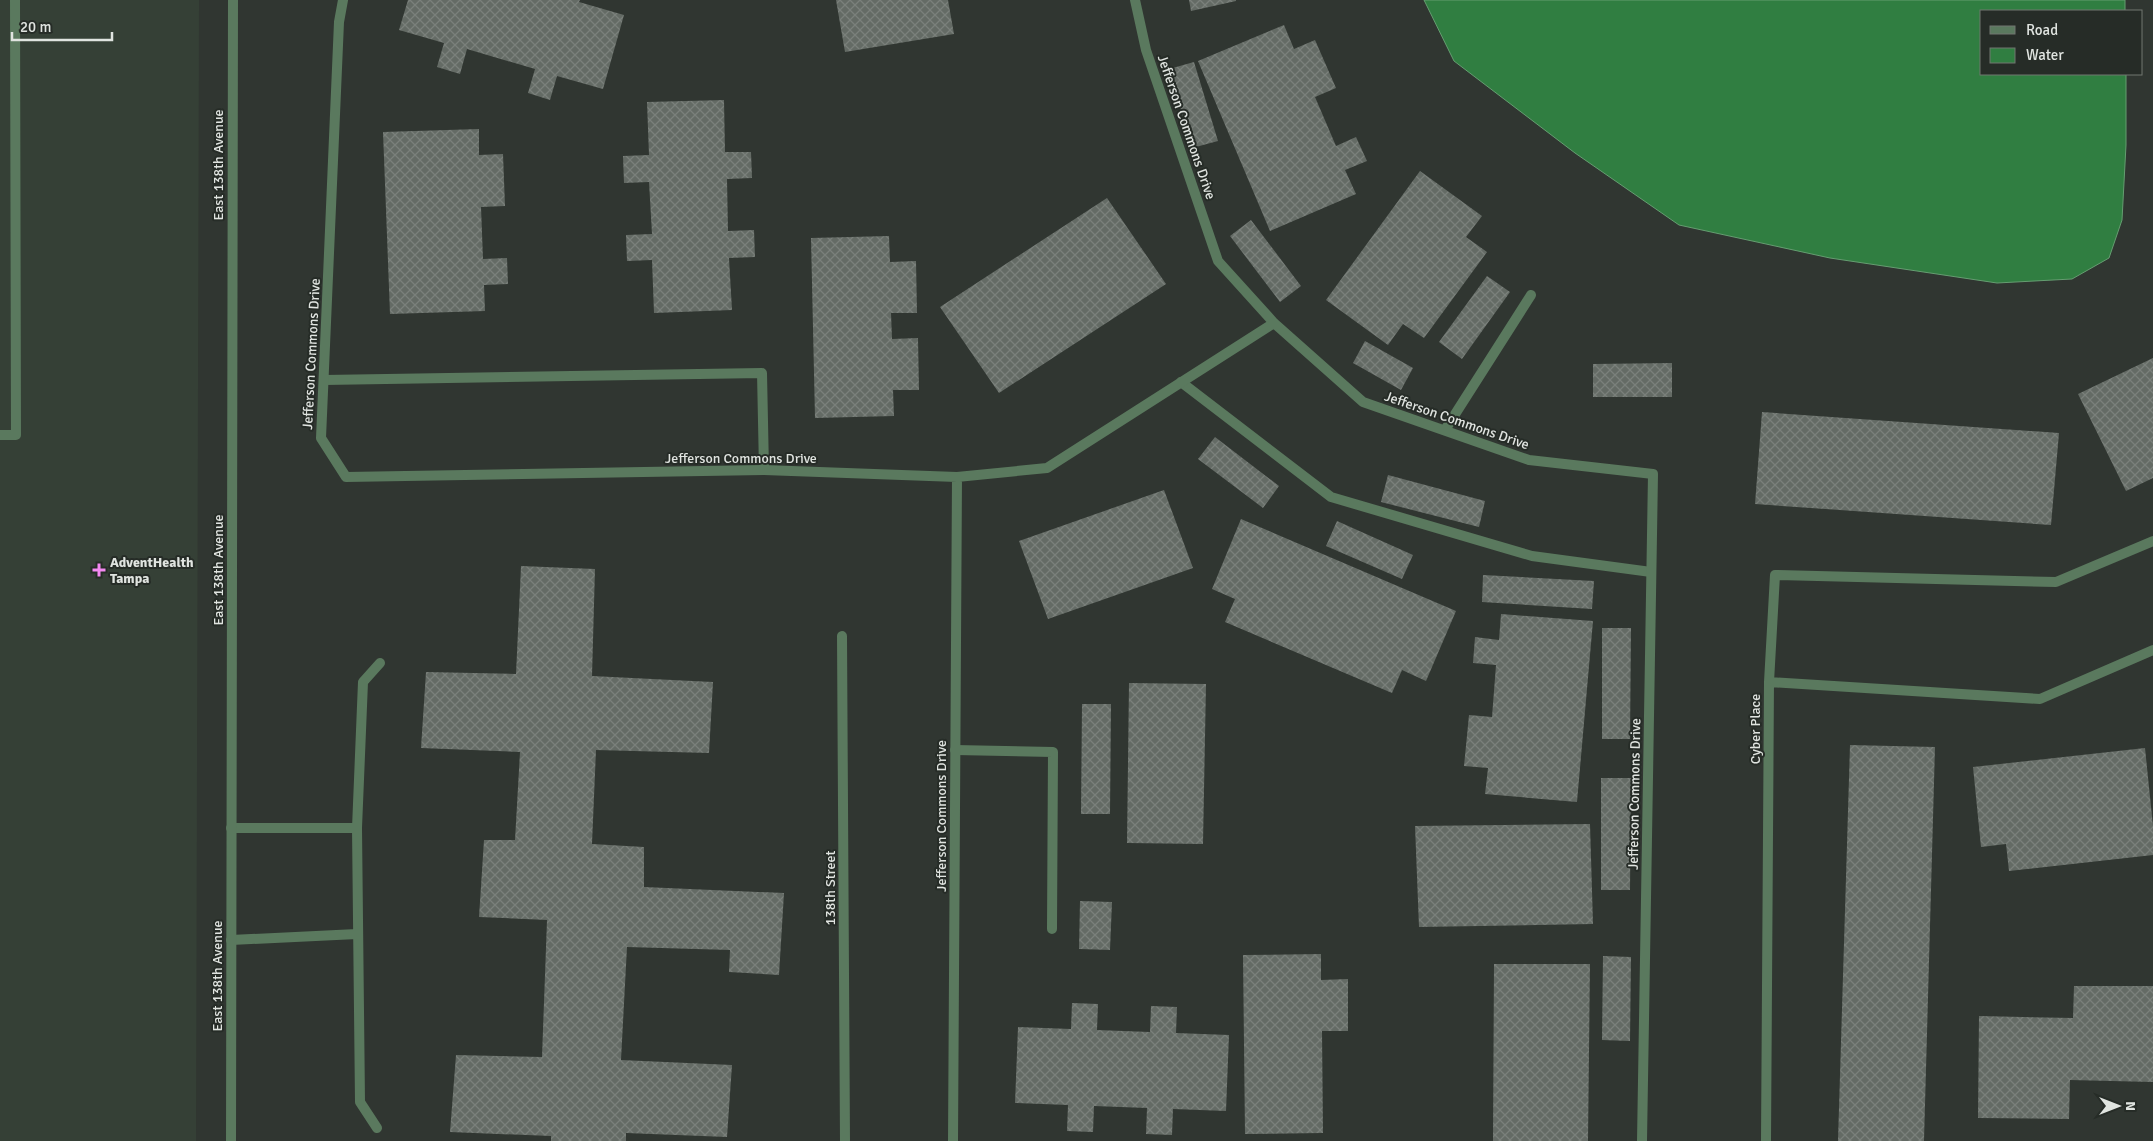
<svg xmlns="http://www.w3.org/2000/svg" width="2153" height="1141" viewBox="0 0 2153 1141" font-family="Signika,sans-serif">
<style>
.built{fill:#354036}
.water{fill:#307e41;stroke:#659d71}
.building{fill:url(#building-cross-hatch)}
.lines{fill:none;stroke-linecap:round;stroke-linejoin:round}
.service{stroke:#5a795e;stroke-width:10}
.minor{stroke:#5a795e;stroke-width:10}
.poi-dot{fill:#f389f1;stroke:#262c27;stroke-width:2}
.labels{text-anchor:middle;stroke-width:4;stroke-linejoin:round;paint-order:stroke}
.street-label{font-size:14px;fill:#e0e4e0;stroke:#262c27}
.poi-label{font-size:14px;font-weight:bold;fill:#e0e4e0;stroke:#262c27;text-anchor:start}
</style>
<defs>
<pattern id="building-cross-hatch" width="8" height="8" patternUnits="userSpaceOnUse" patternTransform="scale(1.25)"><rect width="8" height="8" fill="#646b65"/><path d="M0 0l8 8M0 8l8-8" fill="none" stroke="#7a807b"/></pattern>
</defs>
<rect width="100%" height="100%" fill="#303631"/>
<path class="built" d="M0,0H199L196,1141H0Z"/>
<path class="water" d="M1424,0H2125V11H1982V74H2126V145L2122,220L2109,258L2072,279L1997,283L1830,258L1679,225L1575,153L1454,61Z"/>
<path class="building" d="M408,0H580L579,2L624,15L603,89L557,76L550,100L528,93L535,69L467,49L460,74L437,67L444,43L399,30Z
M836,0H948L954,34L845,52Z
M1189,0H1236V1L1191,11Z
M1284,25L1294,49L1315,40L1336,88L1315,97L1336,146L1356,137L1367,161L1345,170L1356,194L1270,231L1198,61Z
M1194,62L1218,141L1192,148L1169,69Z
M724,100L725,152H751L752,178L727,179L728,231L754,230L755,257L729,258L732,310L654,313L652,260L627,261L626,235L652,234L649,182L624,183L623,156L649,155L647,102Z
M479,129V155L503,154L505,206L481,207L483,259L507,258L508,284L484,285L485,311L390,314L383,132Z
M1420,171L1482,216L1466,237L1487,252L1424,338L1403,324L1388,345L1326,300Z
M1107,198L1166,284L999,393L940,307Z
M1251,220L1301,286L1280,302L1230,236Z
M889,236L890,262L916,261L917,313H891L892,339L918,338L919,390H893L894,416L815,418L811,238Z
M1487,276L1510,292L1462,359L1439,342Z
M1365,341L1413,368L1401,390L1353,363Z
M2153,358V478L2126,491L2078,394Z
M1672,363V397H1593V364Z
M1762,412L2059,433L2051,525L1755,504Z
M1215,437L1279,486L1263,508L1198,459Z
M1388,475L1485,501L1479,527L1381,502Z
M1164,490L1193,568L1048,619L1019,541Z
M1241,519L1456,611L1426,681L1402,670L1392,693L1225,622L1235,599L1212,589Z
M1337,521L1413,555L1402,579L1326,546Z
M521,566L595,569L592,676L713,682L709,753L596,750L592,844L644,847V887L784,893L779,975L729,972L730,950L627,947L621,1060L732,1065L727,1137L626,1133V1141H551V1136L450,1132L456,1055L542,1057L547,920L479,917L484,840H515L520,752L421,748L426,672L516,674Z
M1483,575L1594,581L1592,609L1482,602Z
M1501,614L1593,621L1577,802L1485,794L1488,768L1464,766L1469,715L1492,717L1496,665L1473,663L1475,637L1499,640Z
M1602,628H1631L1630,739H1602Z
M1129,683L1206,684L1203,844L1127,843Z
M1082,704H1111L1110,814H1081Z
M1850,745L1935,747L1924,1141H1838Z
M2145,748L2153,826V855L2009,871L2006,844L1981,847L1973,767Z
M1601,778H1631L1630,890H1601Z
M1590,824L1593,924L1419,927L1415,826Z
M1080,901L1112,902L1110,950L1079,949Z
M1321,954V980L1348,979V1031H1322L1323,1133L1245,1134L1243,955Z
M1603,956L1631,957L1630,1041L1602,1040Z
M1494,964H1590L1588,1141H1493Z
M2074,986H2153V1082L2070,1080L2069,1119L1978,1118L1979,1016L2073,1018Z
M1072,1003L1098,1004L1097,1030L1150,1032L1151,1006L1177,1007L1176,1033L1229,1035L1226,1111L1173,1109L1172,1135L1146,1134L1147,1108L1094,1106L1093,1132L1067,1131L1068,1105L1015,1103L1018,1027L1071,1029Z"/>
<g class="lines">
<path class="service" d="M324,380L762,373L764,470
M1181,382L1331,497L1532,556L1651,572
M1445,430L1531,295
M0,435H16L15,0
M955,750L1053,752L1052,929
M231,828H357
M231,940L357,934
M377,1128L360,1102L357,828L363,682L380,663"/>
<path class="minor" d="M343,0L339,22L321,438L346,477L764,470L957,477L953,1141
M1135,0L1146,50L1218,261L1274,323L1363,402L1529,460L1653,474L1642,1141
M957,477L1047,468L1274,323
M842,636L845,1141
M1769,682L1775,575L2056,582L2153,541
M231,1141L233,0
M1766,1141L1769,682L2040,699L2153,650"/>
</g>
<path class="poi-dot" d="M96.5 562.5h5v5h5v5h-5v5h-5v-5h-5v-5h5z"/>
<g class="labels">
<g class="street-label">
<text transform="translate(1187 127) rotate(71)" y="5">Jefferson Commons Drive</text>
<text transform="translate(218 165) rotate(-90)" y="5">East 138th Avenue</text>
<text transform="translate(311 354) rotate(-87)" y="5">Jefferson Commons Drive</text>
<text transform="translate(1457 420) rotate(19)" y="5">Jefferson Commons Drive</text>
<text x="741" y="463">Jefferson Commons Drive</text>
<text transform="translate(218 570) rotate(-90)" y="5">East 138th Avenue</text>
<text transform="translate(1755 729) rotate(-90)" y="5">Cyber Place</text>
<text transform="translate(1634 794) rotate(-89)" y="5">Jefferson Commons Drive</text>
<text transform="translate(941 816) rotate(-90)" y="5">Jefferson Commons Drive</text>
<text transform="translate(830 888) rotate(-90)" y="5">138th Street</text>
<text transform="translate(217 976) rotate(-90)" y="5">East 138th Avenue</text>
</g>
<g class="poi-label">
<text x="110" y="567">AdventHealth<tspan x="110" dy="16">Tampa</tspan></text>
</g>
</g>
<rect x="1980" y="10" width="162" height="65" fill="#262c27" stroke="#707671"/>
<rect x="1990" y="26" width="25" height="8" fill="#5a795e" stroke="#707671"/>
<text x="2026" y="35" font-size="15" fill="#e0e4e0">Road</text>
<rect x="1990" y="48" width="25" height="15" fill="#307e41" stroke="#707671"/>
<text x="2026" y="60" font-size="15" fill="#e0e4e0">Water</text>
<g transform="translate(2118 1106) rotate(90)" stroke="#262c27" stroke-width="4" paint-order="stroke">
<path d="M0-4L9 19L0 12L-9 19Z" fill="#e0e4e0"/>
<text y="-8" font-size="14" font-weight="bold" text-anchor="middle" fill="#e0e4e0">N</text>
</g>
<path d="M12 32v8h100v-8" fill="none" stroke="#e0e4e0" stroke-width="2.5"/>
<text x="20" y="32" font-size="15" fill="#e0e4e0" stroke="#262c27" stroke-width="4" paint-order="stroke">20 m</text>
</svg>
